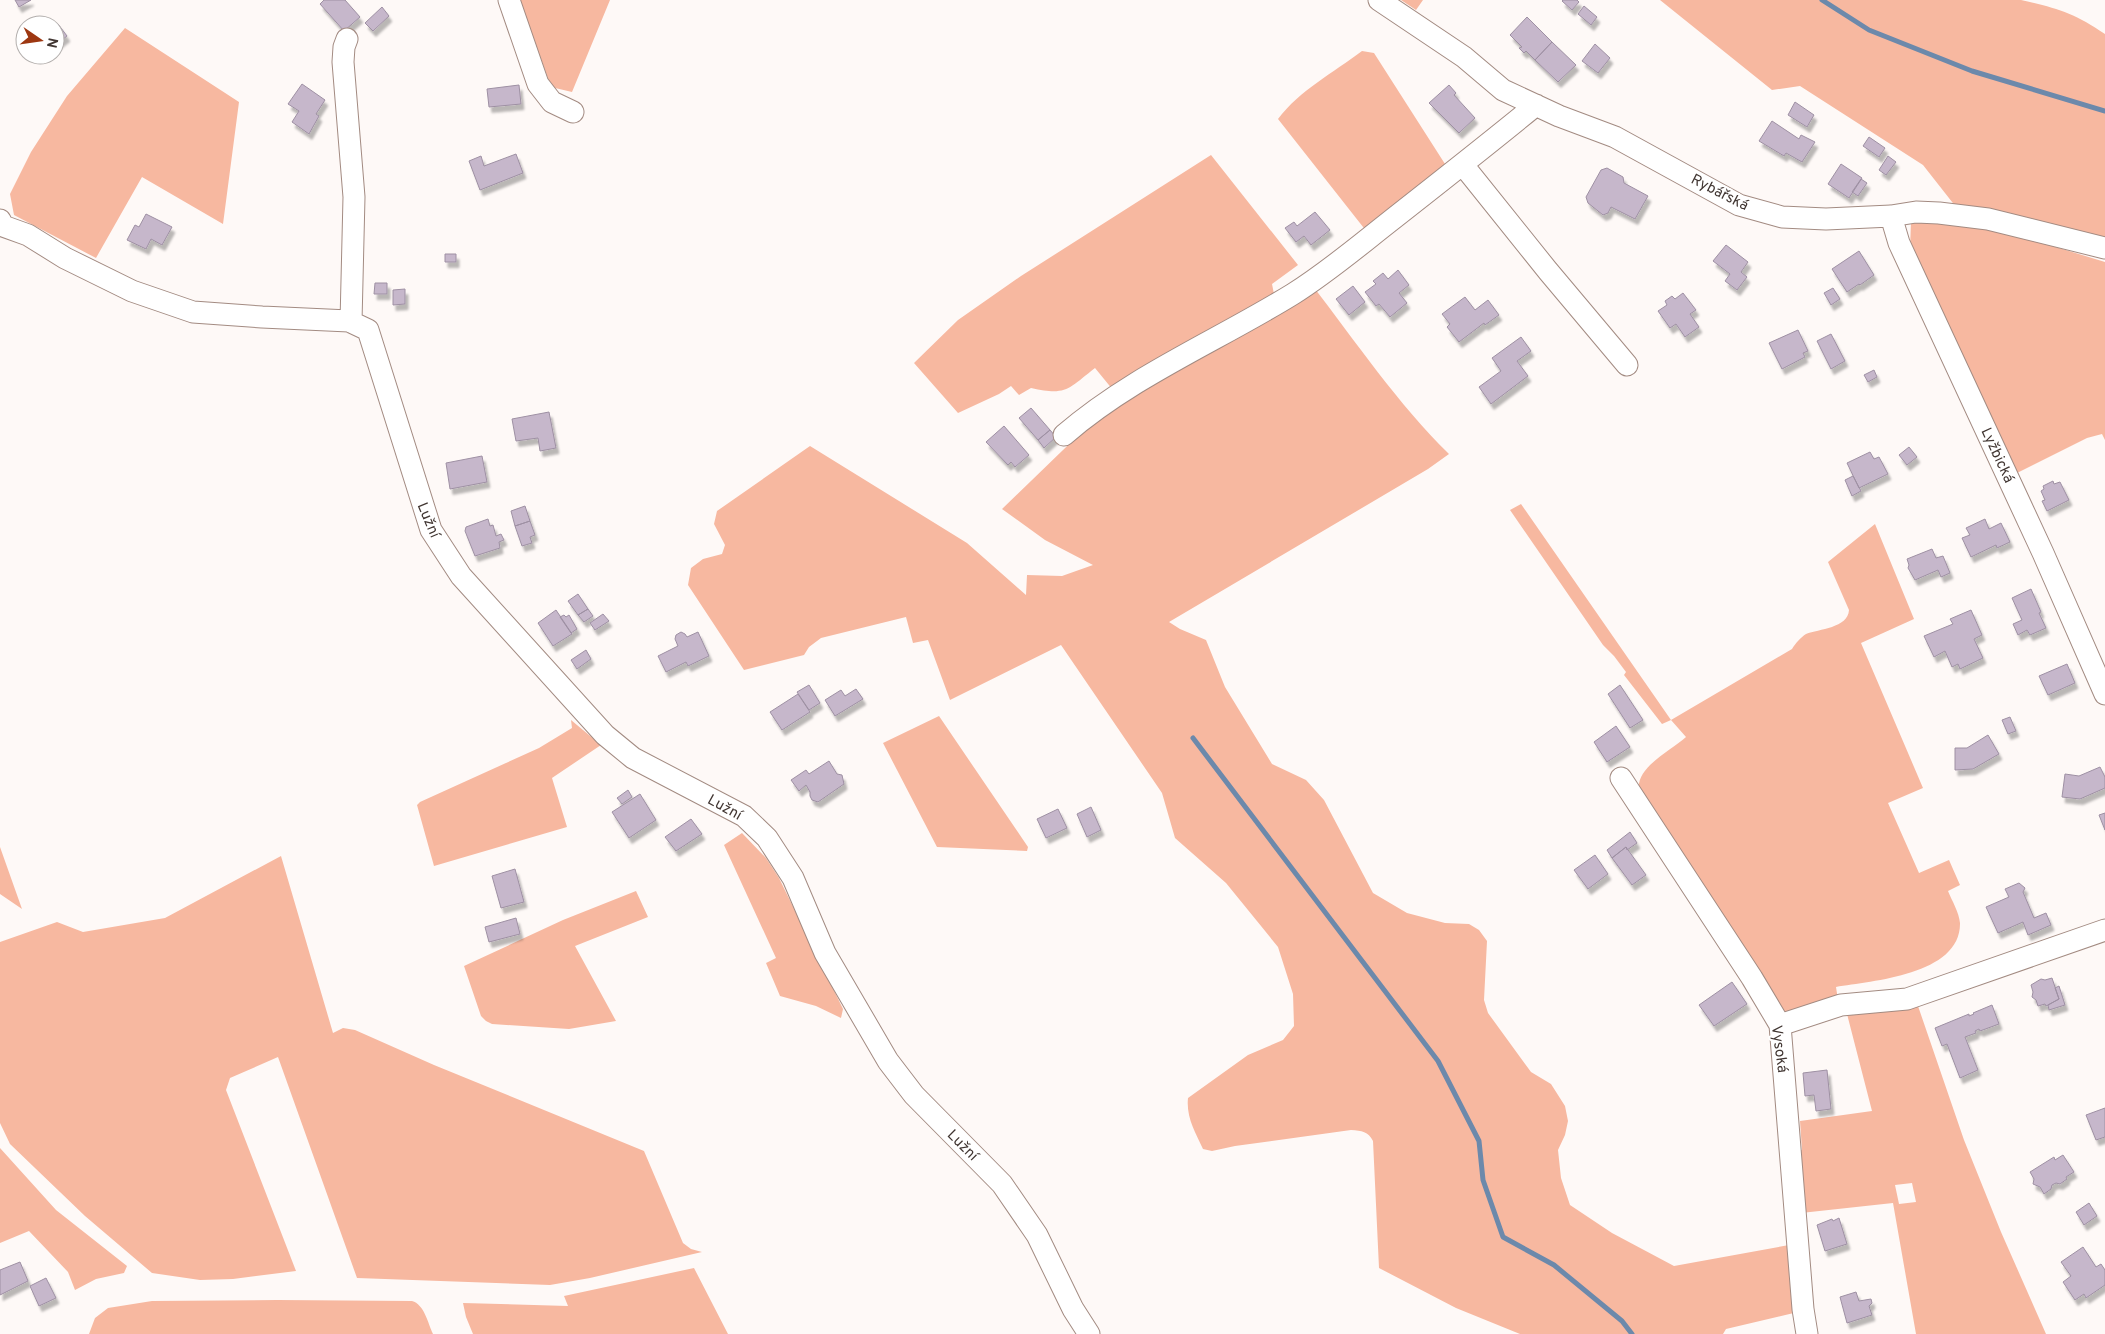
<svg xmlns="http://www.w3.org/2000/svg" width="2105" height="1334" viewBox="0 0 2105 1334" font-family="Overpass,sans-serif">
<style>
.green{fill:#f7b8a0;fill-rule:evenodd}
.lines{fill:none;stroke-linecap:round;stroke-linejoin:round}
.stream{stroke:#6c89ab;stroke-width:5}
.building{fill:#c6b7cb;stroke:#9e90a3;filter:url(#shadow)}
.minor-casing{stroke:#a38b82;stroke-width:23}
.minor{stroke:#fff;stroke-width:21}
.labels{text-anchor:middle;stroke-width:4;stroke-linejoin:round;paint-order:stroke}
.street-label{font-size:15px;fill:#413632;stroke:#fff}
</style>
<defs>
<filter id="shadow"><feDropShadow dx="3" dy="5.5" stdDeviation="1" flood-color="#0004"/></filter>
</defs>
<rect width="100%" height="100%" fill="#fef9f7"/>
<path class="green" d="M520,0H610L572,92L551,87Z
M1401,0H1423L1416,10Z
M1660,0H2021C2057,8 2074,13 2105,34V241L1956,207L1923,165L1800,86L1772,90Z
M125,28L239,102L223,224L142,177L96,258L14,215L10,194L31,152L67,96Z
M1362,51L1374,53L1445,164L1367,232L1278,119C1300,90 1333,73 1362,51Z
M1211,155L1298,265L1272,284L1274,294L1113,390L1095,368C1068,389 1067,396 1031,388L1019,395L1011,386L999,394L958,413L914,363L958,320L1021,276Z
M1911,221L1987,226L2105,262V440L2102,434L2087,438L2013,475L1910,250Z
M1312,285C1356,342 1398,404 1449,454L1428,469L1169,622L1180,629L1206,640L1225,687L1272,764L1306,780L1324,800L1373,893L1407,913L1445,923L1469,924L1479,930L1487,941L1484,1000L1488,1013L1531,1072L1551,1084L1565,1106L1568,1121L1565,1135L1558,1150L1561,1178L1570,1205L1612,1233L1674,1266L1789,1245L1798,1312L1726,1329L1723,1334H1520L1456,1308L1379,1268L1373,1141C1368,1131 1362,1131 1351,1130L1235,1146L1212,1151L1203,1149C1195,1132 1186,1117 1188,1098L1248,1055L1283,1040L1294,1026L1293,994L1278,947L1226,883L1175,838L1162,793L1061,645L950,700L928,640L913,643L906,617L821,638L809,647L804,655L744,670L688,585L691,568L703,559L722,554L725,545L714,524L717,511L810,446L967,543L1026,595L1027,575L1062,576L1093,565L1045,540L1002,509L1094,420Z
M1521,504L1671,720L1792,649C1795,644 1801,637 1806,634C1819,629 1848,628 1849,610L1828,562L1875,524L1914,619L1861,643L1923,788L1888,803L1919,873L1949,860L1960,885L1948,891C1952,901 1959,912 1960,923C1961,975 1872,981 1836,987L1838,1000L1781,1016L1639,791C1635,767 1671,751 1686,737L1671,720L1662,724L1624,675L1626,672L1614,656L1603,645L1510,510Z
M939,716L1028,847L1027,851L937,847L883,743Z
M571,720L601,745L552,778L567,827L434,866L417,805L420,802L539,748L572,728Z
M742,833L766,858L779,878L843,1009L841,1018L816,1006L780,996L766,963L776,958L724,845Z
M0,847L22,909L0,894Z
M281,856L333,1033L343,1028L355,1030L434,1065L644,1151L683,1243L691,1249L702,1252L590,1278L550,1285L357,1278L278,1057L230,1078L226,1090L296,1271L233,1279L200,1280L152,1273L85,1216L10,1144L0,1123V942L57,922L83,932L165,918Z
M636,891L648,917L575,946L616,1021L569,1029L492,1024L486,1021L481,1016L464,966L563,920Z
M1918,1006L1964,1140L2001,1232L2046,1334H1916L1893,1203L1801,1213L1795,1152L1802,1150L1800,1121L1872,1111L1847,1014ZM1912,1183L1916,1202L1899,1204L1895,1185Z
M0,1148L56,1210L127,1266L124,1273L96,1279L75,1290L68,1272L29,1231L0,1243Z
M694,1268L728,1334H473L466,1317L463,1303L568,1306L564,1296Z
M277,1300L412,1301C424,1304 428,1323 433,1334H89L95,1318L108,1308L152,1301Z"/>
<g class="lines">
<path class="stream" d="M1822,0L1869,30L1972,71L2105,111
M1193,738L1438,1061L1479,1141L1483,1180L1503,1237L1554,1265L1622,1321L1632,1334"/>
</g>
<path class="building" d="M15,0H31L19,7Z
M324,0H345L360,17L344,31L320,4Z
M1563,0H1577L1579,2L1572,10L1562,1Z
M1584,6L1597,17L1591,25L1578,14Z
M382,7L389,16L373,31L365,23Z
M1527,17L1552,42L1535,60L1526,51L1524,53L1519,48L1522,47L1510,35Z
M58,24L67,36L57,44L55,41V25Z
M1552,42L1576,65L1558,82L1535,60Z
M1595,44L1610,58L1598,73L1582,61Z
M302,84L325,100L316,114L319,116L309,134L292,122L299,111L288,104Z
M519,85L521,104L489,107L487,89Z
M1449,85L1456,93L1454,95L1475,118L1459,133L1429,103Z
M1795,102L1814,115L1807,127L1788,115Z
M1772,121L1799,139L1801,135L1815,142L1802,162L1786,153L1784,156L1759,141Z
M1869,137L1885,148L1879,157L1863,146Z
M516,154L523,173L480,190L469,161L481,156L484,166Z
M1888,156L1896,162L1886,175L1879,170Z
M1841,164L1862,178L1849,198L1828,184Z
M1607,168L1623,177L1624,183L1648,196L1635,219L1611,207L1608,213L1603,215L1588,203L1586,197L1601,170Z
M1861,179L1867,183L1858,196L1852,192Z
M1315,212L1330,230L1311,245L1304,236L1296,242L1285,228L1294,222L1297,226Z
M146,214L172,227L162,245L151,239L146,249L127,240L135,225L139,227Z
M1726,245L1748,262L1741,272L1747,277L1737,290L1725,281L1730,274L1713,261Z
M1859,251L1874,275L1860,285L1859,284L1847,292L1832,269Z
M445,254H456V262H445Z
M1398,270L1409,285L1399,293L1407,303L1390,317L1379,304L1376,306L1365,292L1376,284L1373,281L1383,273L1388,279Z
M375,283H387V294H374Z
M1353,286L1365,302L1349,315L1336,299Z
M1833,288L1840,299L1831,305L1824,293Z
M405,289V304L393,305V290Z
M1683,293L1696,310L1690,314L1699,327L1685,337L1676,324L1670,328L1658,311L1667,305L1665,301L1672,296L1675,299Z
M1465,297L1475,310L1488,300L1499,315L1485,325L1484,323L1459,342L1447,327L1450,324L1442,314Z
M1798,330L1808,351L1803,353L1805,357L1782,369L1769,343Z
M1831,334L1845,361L1831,369L1817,341Z
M1521,337L1531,351L1517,361L1528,376L1491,404L1479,387L1501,371L1492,358Z
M1874,370L1877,377L1868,382L1864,375Z
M1031,408L1050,430L1038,440L1019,418Z
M549,412L556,448L540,451L538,438L516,441L512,419Z
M1004,426L1029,455L1015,467L1011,462L1008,465L986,442Z
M1050,430L1056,437L1044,448L1038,440Z
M1909,447L1917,457L1907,465L1899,455Z
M1870,452L1874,459L1879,457L1888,474L1859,488L1847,463Z
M482,456L487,482L450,489L446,463Z
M1853,476L1861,491L1852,496L1845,480Z
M2053,481L2054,484L2060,482L2069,500L2047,511L2042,501L2045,500L2041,491L2044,489L2043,486Z
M525,506L530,521L515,526L511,511Z
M488,519L490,526L493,525L496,536L501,534L504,540L499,542L500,548L475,556L465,531L466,527Z
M1985,519L1989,529L2001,523L2010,542L1997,548L1996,545L1971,557L1962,538L1970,535L1966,528Z
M530,521L535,535L530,537L532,543L522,546L515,526Z
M1932,549L1936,558L1943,556L1950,573L1941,577L1938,570L1915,580L1908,568L1909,565L1907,559Z
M2031,589L2041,612L2039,613L2046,628L2030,635L2027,630L2018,635L2013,624L2022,620L2012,598Z
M578,594L588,609L578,615L568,601Z
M588,609L593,616L584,622L578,615Z
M556,610L572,634L553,646L538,623Z
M1971,610L1982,635L1974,639L1983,658L1960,669L1958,664L1952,667L1945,651L1934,657L1924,636L1953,624L1950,619Z
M603,614L609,621L595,630L590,623Z
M564,615L566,617L569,615L577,629L571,633L560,617Z
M681,632L685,634L687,637L698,632L709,656L688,666L686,662L666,672L658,656L678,646L675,639L676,635Z
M586,650L591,659L577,669L571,660Z
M2067,664L2075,683L2048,695L2039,676Z
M809,685L820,703L809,710L797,692Z
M1620,685L1643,720L1630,728L1608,694Z
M856,689L863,699L835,716L825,700L841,690L845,696Z
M798,694L810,712L782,730L770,712Z
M2010,717L2016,731L2008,734L2002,720Z
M1616,726L1630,747L1607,762L1594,742Z
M1988,735L1999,754L1973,769L1955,770V748H1967Z
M829,761L837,774L842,775L844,784L818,802L812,800L810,796V792L806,785L799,791L791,780L806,770L809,774Z
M2100,767L2105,777V788L2080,799L2062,797L2065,774L2079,776Z
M628,790L632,797L622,804L617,798Z
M640,794L656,820L629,838L612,812Z
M1091,807L1101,830L1087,837L1077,814Z
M1058,809L1067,828L1046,838L1037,819Z
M2105,813V830L2099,815Z
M691,819L702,834L676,851L665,837Z
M1630,832L1637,843L1627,850L1626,847L1612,858L1607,850Z
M1626,847L1646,875L1632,885L1612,858Z
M1595,855L1608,874L1588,889L1574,870Z
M515,869L524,902L501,908L492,876Z
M2019,883L2025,888L2023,892L2034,918L2046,913L2051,925L2028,935L2023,922L1998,933L1986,907L2009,897L2005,889Z
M516,918L520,934L489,942L485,927Z
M2052,978L2059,999L2048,1005L2046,1006L2045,1004L2038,1006L2036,1000L2032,997L2033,992L2031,985L2041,979L2045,980Z
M1732,982L1747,1004L1714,1026L1699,1005Z
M2059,986L2065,1005L2049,1010L2048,1005L2059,999L2055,988Z
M1992,1005L1999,1024L1980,1031L1979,1029L1975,1031L1976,1033L1965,1037L1978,1070L1960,1078L1947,1044L1942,1046L1935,1028L1969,1014V1016L1974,1014L1973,1013Z
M1827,1070L1831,1109L1816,1111L1814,1095L1805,1096L1803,1073Z
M2105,1108V1137L2096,1140L2086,1115Z
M2063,1155L2074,1172L2066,1177L2067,1179L2060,1184L2056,1183L2052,1185L2051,1189L2044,1194L2040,1187L2033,1184L2034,1179L2030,1172L2054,1157L2055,1160Z
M2089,1203L2097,1216L2084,1225L2076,1212Z
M1839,1218L1847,1244L1825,1251L1817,1225L1832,1219L1833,1221Z
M2083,1247L2096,1267L2101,1264L2105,1270V1285L2086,1298L2084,1294L2075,1300L2063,1282L2071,1276L2061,1262Z
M20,1262L28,1281L0,1295V1270Z
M46,1278L56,1298L39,1306L30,1286Z
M1856,1292L1859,1301L1871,1299L1872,1303L1869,1306L1872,1315L1847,1323L1840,1297Z"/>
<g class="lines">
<g class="minor-casing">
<path id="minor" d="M509,0L538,84L552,102L573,112
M1379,0L1464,57L1503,90L1559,116L1615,137L1739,205L1782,217L1826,219L1891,216L1916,212L1939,213L1988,219L2105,248
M347,39L344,47L343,62L354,197L351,322
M1463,165L1548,271L1627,365
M1891,216L1899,243L2043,553L2105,694
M0,220L3,226L28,235L65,258L132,291L193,312L262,317L349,321L368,330L431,530L461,576L605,735L633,758L744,816L767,838L793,878L825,953L888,1061L914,1095L1002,1184L1037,1235L1073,1309L1089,1334
M1064,435C1132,376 1217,341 1293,294C1325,274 1355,249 1384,226C1435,186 1486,146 1536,105
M1621,778L1752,978L1780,1025L1803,1309L1807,1334
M1780,1025L1841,1005L1907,999L2105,930"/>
</g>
<use href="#minor" class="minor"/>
</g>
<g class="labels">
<g class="street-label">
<text transform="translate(1720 192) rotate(27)" y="5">Rybářská</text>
<text transform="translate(1998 455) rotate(65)" y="5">Lyžbická</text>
<text transform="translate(429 520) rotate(67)" y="5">Lužní</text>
<text transform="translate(725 807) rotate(29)" y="5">Lužní</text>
<text transform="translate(1780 1049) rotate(82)" y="5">Vysoká</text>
<text transform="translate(963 1145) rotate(45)" y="5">Lužní</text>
</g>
</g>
<g transform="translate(40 40) rotate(103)"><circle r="24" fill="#ffffff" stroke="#b3afad"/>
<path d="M0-4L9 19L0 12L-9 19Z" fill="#9d3711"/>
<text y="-8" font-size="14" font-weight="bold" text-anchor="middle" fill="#413632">N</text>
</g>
</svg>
